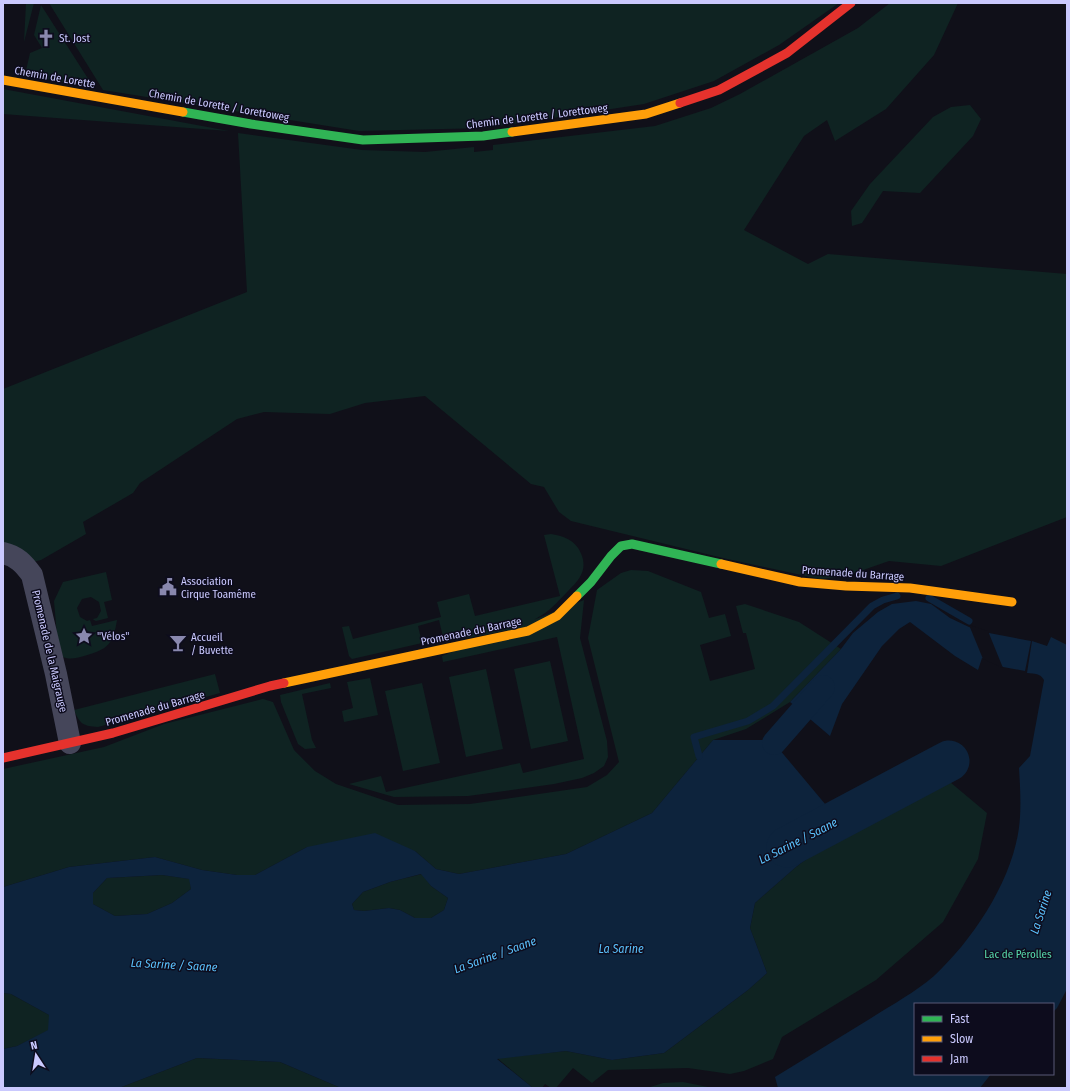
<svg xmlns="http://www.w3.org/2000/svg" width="1070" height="1091" viewBox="0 0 1070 1091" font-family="'Fira Sans Condensed',sans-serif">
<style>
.green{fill:#0f2322}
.water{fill:#0d233c;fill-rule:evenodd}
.pier{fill:#101019}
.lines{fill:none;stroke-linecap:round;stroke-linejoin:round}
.stream{stroke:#0d233c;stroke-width:7}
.canal{stroke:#0d233c;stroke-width:24}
.river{stroke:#0d233c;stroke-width:41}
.street{stroke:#45465a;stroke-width:22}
.fast{stroke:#30b455;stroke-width:9}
.slow{stroke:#ff9f0a;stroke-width:9}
.jam{stroke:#e5322d;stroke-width:9}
.labels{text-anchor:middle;stroke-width:3;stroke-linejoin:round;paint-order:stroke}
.poi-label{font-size:11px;fill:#cac9fe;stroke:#0d0c1d;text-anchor:start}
.street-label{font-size:11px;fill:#cac9fe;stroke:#0d0c1d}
.park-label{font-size:11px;fill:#58dbad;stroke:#0d0c1d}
.water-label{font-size:12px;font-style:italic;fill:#5ac0fb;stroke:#0d0c1d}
</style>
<rect width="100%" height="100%" fill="#101019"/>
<path class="green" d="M26,3H34L24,42Z
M49,3H839L779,45L714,81L644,104L486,128L359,131L103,90Z
M890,3H958L934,55L886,109L835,141L827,120L804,136L744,230L808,264L828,254L1067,274V517L941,566L889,561L846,576L820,579L723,558L571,521L559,512L544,487L531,484L425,396L365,403L330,414L264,412L237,419L140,483L133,493L83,522L86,534L41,560L33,562L3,548V389L247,292L238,133L362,150L425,152L474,147V152L493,150V145L655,126L711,108L740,94L858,28Z
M41,5L94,88L25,75L30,53L42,48L34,35Z
M3,89L229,131L3,114Z
M970,105L981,119L973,136L920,193L883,191L862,223L852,226L851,211L870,184L933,117L951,107Z
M551,534C565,536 577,541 582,556C587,571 579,580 569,590C561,598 552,609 542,615C515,633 480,635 449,641L443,637L439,620L418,626L422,643L352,659L349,656L342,627L349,626L353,639L441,617L437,602L469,594L475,616L560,596L544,535Z
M631,570L648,571L701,592L709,618L725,614L731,636L700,645L710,681L755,669L746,633H743L736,606L745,604L799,622L841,649L790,702L746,729L713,740L652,813L566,854L459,874L436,869L415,851L307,847L255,875H237L202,870L155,857L69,867L3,887V769L104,747L164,724L263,699L273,702L294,750L315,771L336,784L398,805L470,804L587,787L607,775L619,762L588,638L597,590L621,573Z
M106,572L112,600L104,602L108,618L96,621L94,620L93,619L97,618L101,611L99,602L91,597L82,599L77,608L80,617L87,621L90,620L92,626L117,620C113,645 108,649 84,656C76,658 71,660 63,657L57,635L54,601L63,582Z
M584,600L580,638L607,741L608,757L604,766L594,773L582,778L554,784L468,796L394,797L349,784L381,776L386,792L520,763L523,773L584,759L557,637L443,662L442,656Z
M550,661L568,741L531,749L514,669Z
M486,669L503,749L466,757L449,677Z
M215,674L220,693L98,727C83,726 80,724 74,710Z
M370,678L378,715L344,722L342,711L353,708L347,682Z
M330,683L331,688L302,694L312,740L316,748L305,749L298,744L281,702L280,695Z
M422,683L440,763L403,771L385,691Z
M944,777L987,813L978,859L943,922L876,980L782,1037L773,1059L744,1071L730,1074L688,1068L608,1070L592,1083L573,1068L556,1088H551L545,1084L542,1088H533L497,1058L566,1051L612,1060L664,1053L748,990L767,973L750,928L755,903L796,867L846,829Z
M422,874L431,886L448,898L444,910L431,918H415L400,910L389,908L364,911L354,910L352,904L363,892L390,882Z
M162,875L190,879L191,889L172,903L147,914L115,916L93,904V893L107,878Z
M3,993L11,994L49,1015V1030L17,1046L3,1049Z
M197,1058L280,1062L341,1088H119Z
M683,1082L713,1088H647L663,1083Z"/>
<path class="water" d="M916,601L931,604L950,618L969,627L989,633L1031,641L1025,671L1003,667L982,658L978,670L955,656L910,622L899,629L882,646L842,704L830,736L790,702L841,649L853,633L878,612L892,604Z
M1051,637L1067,645V989L1057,1008L1053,1012V1004H915V1074H991L980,1088H778L775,1077C806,1058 837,1039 868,1020C890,1006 914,993 934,976C975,938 1017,874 1020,817C1021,801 1020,784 1019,768L1030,756L1044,680C1040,673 1035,674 1027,673L1032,641L1047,646Z
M713,740H763L774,743L846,829L796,867L755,903L750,928L767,973L748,990L664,1053L612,1060L566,1051L497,1059L533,1088H341L280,1062L197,1058L119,1088H3V1049L17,1046L48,1030L49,1015L11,994L3,993V887L69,867L155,857L202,870L237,875H255L307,847L375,833L415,851L436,869L459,874L566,854L652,813ZM421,874L431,886L448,898L444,910L431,918H415L400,910L389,908L364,911L354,910L352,904L363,892L390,882ZM162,875L189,879L191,889L172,903L147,914L115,916L93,904V893L107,878Z"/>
<path class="pier" d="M969,625L988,631L1003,668L983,659Z"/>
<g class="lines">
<path class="stream" d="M929,598L969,621
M699,756L694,737L748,721L773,706L872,606L883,600L897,596"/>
<path class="canal" d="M774,743L823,687"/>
<path class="river" d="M787,847L949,761"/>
<path class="street" d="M3,553C17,556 24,564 32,575L56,674L70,743"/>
<path class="fast" d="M183,112L251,124L363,140L483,136L512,132
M577,596L591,582L611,556L621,546L632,544L721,564"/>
<path class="slow" d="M3,80L183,112
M512,132L646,114L680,103
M721,564L800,582L846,586L910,588L1012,602
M284,683L528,631L557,616L577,596"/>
<path class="jam" d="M680,103L719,90L787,53L851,3
M3,758L113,733L270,686L284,683"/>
</g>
<defs>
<g id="church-bare" transform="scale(1.38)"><path d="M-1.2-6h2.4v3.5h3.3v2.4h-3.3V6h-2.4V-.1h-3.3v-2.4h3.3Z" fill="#8988ae" stroke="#0d0c1d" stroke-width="2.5" paint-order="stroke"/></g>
<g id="civic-bare" transform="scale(1.38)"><path d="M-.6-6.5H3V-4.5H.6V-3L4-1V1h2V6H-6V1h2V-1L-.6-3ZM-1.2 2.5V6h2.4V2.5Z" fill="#8988ae" stroke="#0d0c1d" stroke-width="2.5" paint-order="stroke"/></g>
<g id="sight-bare" transform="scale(1.38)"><path d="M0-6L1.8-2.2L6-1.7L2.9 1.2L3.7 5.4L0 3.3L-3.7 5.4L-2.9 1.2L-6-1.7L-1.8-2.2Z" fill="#8988ae" stroke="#0d0c1d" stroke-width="2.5" paint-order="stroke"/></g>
<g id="bar-bare" transform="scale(1.38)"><path d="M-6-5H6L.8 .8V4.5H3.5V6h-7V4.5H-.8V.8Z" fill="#8988ae" stroke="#0d0c1d" stroke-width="2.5" paint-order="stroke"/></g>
</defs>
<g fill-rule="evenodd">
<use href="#church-bare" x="46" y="38"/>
<use href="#civic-bare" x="168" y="587"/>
<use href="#sight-bare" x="84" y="636"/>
<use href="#bar-bare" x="178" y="643"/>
</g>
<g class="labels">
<g class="poi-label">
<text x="59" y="42">St. Jost</text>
<text x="181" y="585">Association<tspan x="181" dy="13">Cirque Toamême</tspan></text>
<text x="97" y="640">"Vélos"</text>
<text x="191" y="641">Accueil<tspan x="191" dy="13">/ Buvette</tspan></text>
</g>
<g class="street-label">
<text transform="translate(55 77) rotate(10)" y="4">Chemin de Lorette</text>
<text transform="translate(219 105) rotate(10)" y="4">Chemin de Lorette / Lorettoweg</text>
<text transform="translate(537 116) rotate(-7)" y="4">Chemin de Lorette / Lorettoweg</text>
<text transform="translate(853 573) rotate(4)" y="4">Promenade du Barrage</text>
<text transform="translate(471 631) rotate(-12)" y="4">Promenade du Barrage</text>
<text transform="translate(50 651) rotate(77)" y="4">Promenade de la Maigrauge</text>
<text transform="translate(155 708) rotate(-16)" y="4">Promenade du Barrage</text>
</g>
<g class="park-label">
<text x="1018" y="958">Lac de Pérolles</text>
</g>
<g class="water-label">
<text transform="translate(798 841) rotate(-27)" y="4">La Sarine / Saane</text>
<text transform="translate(1041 912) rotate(-72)" y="4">La Sarine</text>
<text x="621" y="953">La Sarine</text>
<text transform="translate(495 955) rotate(-20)" y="4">La Sarine / Saane</text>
<text transform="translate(174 965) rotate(3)" y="4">La Sarine / Saane</text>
</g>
</g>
<rect width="1070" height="1091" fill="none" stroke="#cac9fe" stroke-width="8"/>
<rect x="914" y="1003" width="140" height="72" fill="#0d0c1d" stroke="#595877"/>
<rect x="922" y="1016" width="20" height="6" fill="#30b455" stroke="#595877"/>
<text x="950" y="1023" font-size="12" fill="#cac9fe">Fast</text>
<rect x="922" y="1036" width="20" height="6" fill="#ff9f0a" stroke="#595877"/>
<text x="950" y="1043" font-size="12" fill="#cac9fe">Slow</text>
<rect x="922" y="1056" width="20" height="6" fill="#e5322d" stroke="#595877"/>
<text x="950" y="1063" font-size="12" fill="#cac9fe">Jam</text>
<g transform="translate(36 1055) rotate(348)" stroke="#0d0c1d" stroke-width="3" paint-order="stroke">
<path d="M0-3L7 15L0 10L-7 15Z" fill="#cac9fe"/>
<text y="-6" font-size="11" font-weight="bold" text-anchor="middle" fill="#cac9fe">N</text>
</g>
</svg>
